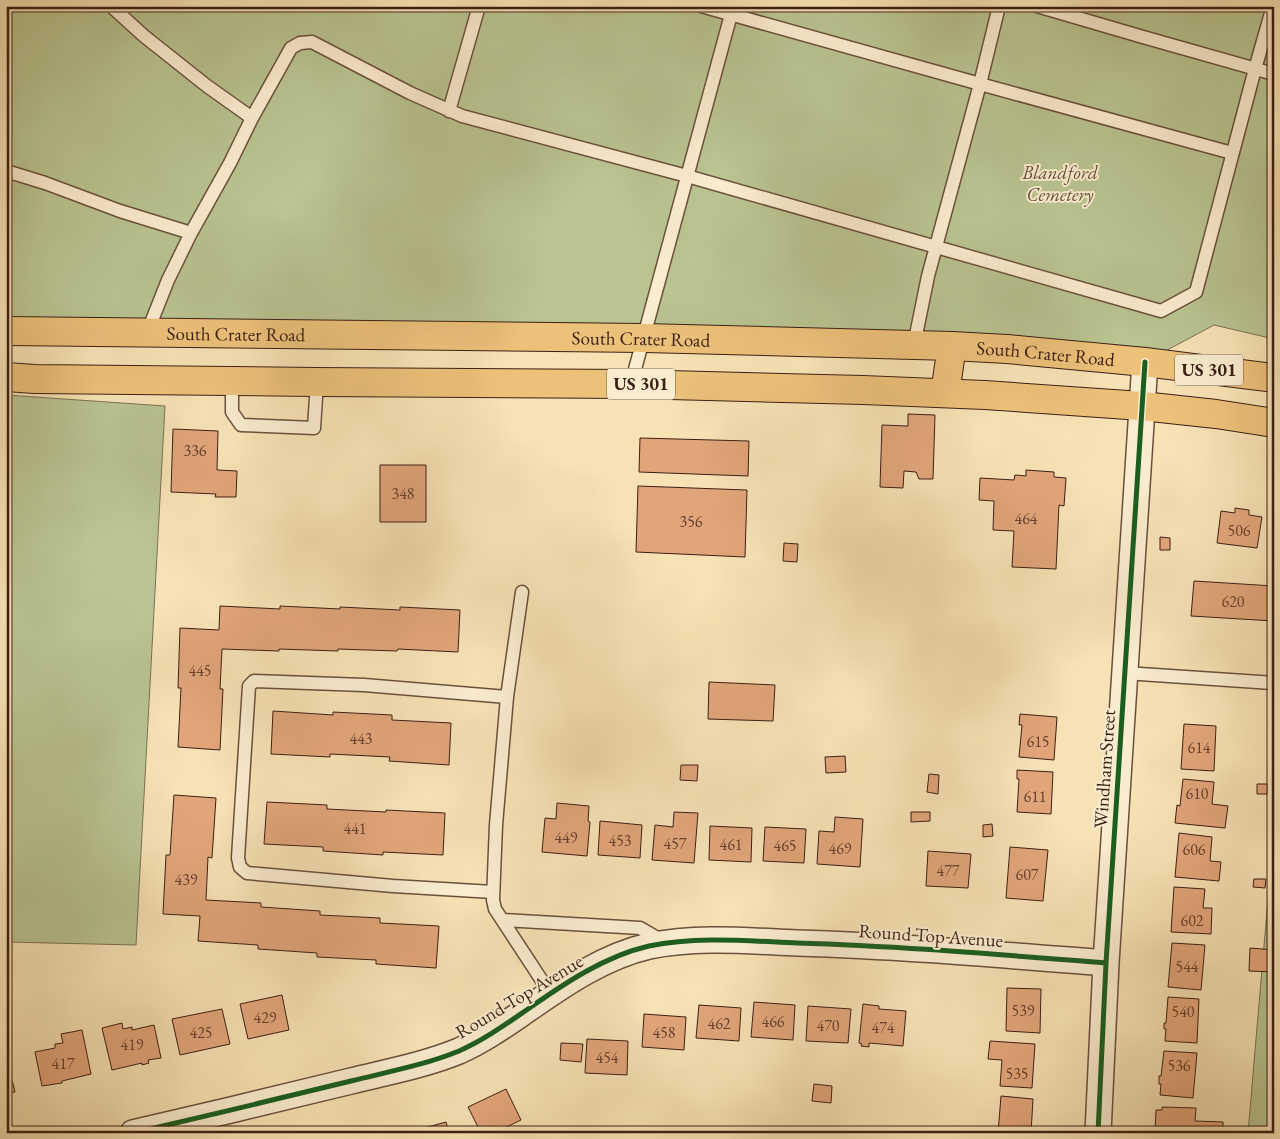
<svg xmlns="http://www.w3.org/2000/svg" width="1280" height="1139" viewBox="0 0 1280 1139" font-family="'EB Garamond',serif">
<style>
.green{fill:#b9c491;stroke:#7a7252}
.building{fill:#e2a57a;stroke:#3c1f14}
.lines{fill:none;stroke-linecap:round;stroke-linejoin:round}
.lane-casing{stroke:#6b503c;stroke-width:15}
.street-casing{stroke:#6b503c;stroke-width:28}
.primary-casing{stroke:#3c1f14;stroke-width:30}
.lane{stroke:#faeccf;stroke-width:12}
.street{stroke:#faeccf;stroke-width:25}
.primary{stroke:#ecc17a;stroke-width:28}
.cycleway-casing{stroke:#faeccf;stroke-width:8}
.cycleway{stroke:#1b5e20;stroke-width:5}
.labels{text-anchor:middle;stroke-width:4;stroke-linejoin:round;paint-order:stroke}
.number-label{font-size:16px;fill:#66402e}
.shield{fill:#faeccf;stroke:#755c4c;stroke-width:1}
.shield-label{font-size:18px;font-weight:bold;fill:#3c1f14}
.park-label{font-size:19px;font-style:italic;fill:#62513a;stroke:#faeccf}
.street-label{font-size:19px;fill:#3c1f14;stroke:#faeccf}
</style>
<rect width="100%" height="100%" fill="#f7e2b5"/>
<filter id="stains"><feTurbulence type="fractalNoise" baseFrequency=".004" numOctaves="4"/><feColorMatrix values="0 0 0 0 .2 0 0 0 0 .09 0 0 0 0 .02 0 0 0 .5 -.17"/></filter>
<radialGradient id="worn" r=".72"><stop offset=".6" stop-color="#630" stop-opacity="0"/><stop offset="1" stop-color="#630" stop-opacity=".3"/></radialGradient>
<path class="green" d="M6,6H1274V339L1214,325L1145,362L6,331Z
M6,395L165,406L136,945L6,942Z
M1274,829V1133H1248Z"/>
<path class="building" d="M908,414L935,415L933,479H919L916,472L904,471L903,488L880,487L882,425L908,426Z
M173,429L218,431L217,470L237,471L236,497H215L216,494L171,492Z
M640,438L749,441L748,476L639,472Z
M380,465H426V522H380Z
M1026,470L1054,472V477L1066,478L1064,506L1059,505L1056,569L1012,567L1014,531L993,530L994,501L979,500L980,478L1014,480L1015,475L1026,476Z
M638,486L747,490L745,557L636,552Z
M1235,508L1249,510V515L1262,517L1257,548L1217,543L1221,511L1235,513Z
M1160,537L1170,538V550H1160Z
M784,543L798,544L797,562L783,561Z
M1194,581L1274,586V621L1191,616Z
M220,606L280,609V606L340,609V607L400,610V607L460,610L458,652L398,649L397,651L338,649V651L279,649V651L222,649L220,689H223L220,750L178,747L181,688H178L180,628L219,630Z
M709,682L775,685L773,721L708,719Z
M273,711L333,715V712L392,715V720L451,723L449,765L389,761L390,757L330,754V757L271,754Z
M1020,714L1057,717L1054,760L1019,757L1022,725H1019Z
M1184,724L1216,726L1214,771L1181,769Z
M845,756L846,772L826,773L825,757Z
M1269,759L1274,760V770H1268Z
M681,765H698L697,781L680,780Z
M1017,770L1053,772L1051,814L1017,812L1019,779H1017Z
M929,774L939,775L938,794L927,792Z
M1183,779L1214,782L1212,804L1228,806L1225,828L1175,823L1177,805L1180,806Z
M1257,784H1268L1267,794H1257Z
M174,795L216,798L212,858L208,857L206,900L261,903V907L320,911V915L380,918V923L439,926L436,968L376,964V960L317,957V953L258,949V945L198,941L200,916L163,914L166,855H170Z
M267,802L327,805V809L386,812V810L445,813L443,855L383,852V855L323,851V847L264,844Z
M557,803L589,806L588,821L590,822L587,856L542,852L545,818L556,819Z
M674,812L698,813L694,863L652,860L655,825L673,827Z
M911,812H930V821L911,822Z
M835,817L863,819L860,867L817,864L819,831L834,832Z
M600,821L642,825L640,858L598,855Z
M992,824L993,836L983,837V825Z
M710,826L752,828L751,862L709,860Z
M765,827L806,829L804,863L763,861Z
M1179,833L1212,837L1210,861L1221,862L1219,881L1175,877Z
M1010,847L1048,850L1043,901L1006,898Z
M928,851L971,854L968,888L926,886Z
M1254,879H1266L1265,888L1253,887Z
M1174,887L1205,889L1203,908H1212L1211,934L1171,932Z
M1172,943L1205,945L1201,990L1168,987Z
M1250,948L1274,950V972L1249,971Z
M1007,988L1041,989L1040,1033L1006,1031Z
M282,995L289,1030L248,1039L240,1004Z
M1168,997L1199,999L1197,1043L1165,1041L1166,1029H1164V1023H1166Z
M6,999H9L11,1012H6Z
M754,1002L795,1005L793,1040L751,1037Z
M863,1004L879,1006V1009L906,1011L903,1046L869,1043V1047L861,1046L862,1044L859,1043Z
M699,1005L741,1008L739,1041L696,1038Z
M808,1006L851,1009L848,1043L806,1041Z
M222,1009L230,1044L180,1055L172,1019Z
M644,1014L686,1017L684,1050L642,1047Z
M122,1023L123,1029L132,1027V1030L154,1025L161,1058L148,1060L149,1063L142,1065V1063L112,1070L102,1028Z
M82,1030L91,1074L62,1081V1083L42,1086L35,1052L55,1048V1044L63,1043L61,1034Z
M587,1039L628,1041L627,1075L585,1073Z
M990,1041L1035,1044L1032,1088L1000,1086L1002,1060L988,1059Z
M561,1043L583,1044L581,1062L560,1060Z
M1164,1051L1197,1053L1193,1098L1160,1095L1161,1084H1159V1076H1161Z
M7,1059L15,1092L6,1094V1059Z
M814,1084L832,1086L831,1103L812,1101Z
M506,1089L521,1120L494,1133H481L468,1107Z
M1001,1096L1033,1099L1031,1133H998Z
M1162,1107L1196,1108L1195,1121L1223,1122V1133H1155L1156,1110H1162Z
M446,1122L449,1133H406Z"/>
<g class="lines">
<g class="lane-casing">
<path id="lane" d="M111,6L144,36L207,86L252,118
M701,6L980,84L1232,153
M1037,6L1143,37L1274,74
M449,111L479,6
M6,171L45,183L120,211L191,233
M147,333L168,280L191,233L230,163L252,118L291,48L300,43L312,42L410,93L462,116L687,176L1161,311L1196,292L1255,69L1273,6
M914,345L928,276L980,84L999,6
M232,380V412L241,425L314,428L317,382
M631,384L733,7
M522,592L507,697L496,825L493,900L495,909L550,993
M1125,673L1274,683
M493,892L393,886L247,873L240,867L238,858L249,686L254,681L364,685L507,697
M503,920L640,928L664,942"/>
</g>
<g class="street-casing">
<path id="street" d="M133,1133C206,1116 278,1099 351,1081C387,1072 425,1065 459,1051C484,1040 506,1024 528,1009C565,983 605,956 649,946C698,936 748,941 797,943C900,946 1003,955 1106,963
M1098,1133L1106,963L1145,362"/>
</g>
<g class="primary-casing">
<g id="primary">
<path id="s1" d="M6,331L644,338L952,346L1007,349L1145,362L1274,378"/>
<path d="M6,377L35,379L317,382L631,384L863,390L985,395L1142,406L1216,414L1274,423"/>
<path d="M945,393L952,346"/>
</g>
</g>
<use href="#lane" class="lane"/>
<use href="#street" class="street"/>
<use href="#primary" class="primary"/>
<g class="cycleway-casing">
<path id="cycleway" d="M133,1133C206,1116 278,1099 351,1081C387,1072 425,1065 459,1051C484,1040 506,1024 528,1009C565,983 605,956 649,946C698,936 748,941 797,943C900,946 1003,955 1106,963
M1098,1133L1106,963L1145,362"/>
</g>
<use href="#cycleway" class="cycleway"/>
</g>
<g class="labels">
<g class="number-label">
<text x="195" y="456">336</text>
<text x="403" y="499">348</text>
<text x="1026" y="524">464</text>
<text x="691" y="527">356</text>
<text x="1239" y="536">506</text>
<text x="1233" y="607">620</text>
<text x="200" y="676">445</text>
<text x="361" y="744">443</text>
<text x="1038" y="747">615</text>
<text x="1199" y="753">614</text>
<text x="1197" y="799">610</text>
<text x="1035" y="802">611</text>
<text x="355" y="834">441</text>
<text x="566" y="843">449</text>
<text x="620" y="846">453</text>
<text x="675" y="849">457</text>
<text x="731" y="850">461</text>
<text x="785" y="851">465</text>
<text x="840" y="854">469</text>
<text x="1194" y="855">606</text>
<text x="948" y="876">477</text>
<text x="1027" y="880">607</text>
<text x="186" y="885">439</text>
<text x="1192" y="926">602</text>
<text x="1187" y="972">544</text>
<text x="1023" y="1016">539</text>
<text x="1183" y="1017">540</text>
<text x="265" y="1023">429</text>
<text x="773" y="1027">466</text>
<text x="719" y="1029">462</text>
<text x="828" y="1031">470</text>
<text x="883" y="1033">474</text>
<text x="201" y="1038">425</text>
<text x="664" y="1038">458</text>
<text x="132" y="1050">419</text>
<text x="607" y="1063">454</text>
<text x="63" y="1069">417</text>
<text x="1179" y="1071">536</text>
<text x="1017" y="1079">535</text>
</g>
<g class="shield">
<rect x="1175" y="354.5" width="68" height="31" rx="4"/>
<rect x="607" y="368.5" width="68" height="31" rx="4"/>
</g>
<g class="shield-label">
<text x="1209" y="376">US 301</text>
<text x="641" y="390">US 301</text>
</g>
<g class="park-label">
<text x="1060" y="179">Blandford<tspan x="1060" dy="22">Cemetery</tspan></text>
</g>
<g class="street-label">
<text dy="7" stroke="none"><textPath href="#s1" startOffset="230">South Crater Road</textPath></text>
<text dy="7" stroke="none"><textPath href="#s1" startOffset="635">South Crater Road</textPath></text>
<text dy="7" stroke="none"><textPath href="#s1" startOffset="1040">South Crater Road</textPath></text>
<text transform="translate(1104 769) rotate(-86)" y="7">Windham Street</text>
<text transform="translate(931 935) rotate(4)" y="7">Round Top Avenue</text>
<text transform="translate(519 996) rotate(-31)" y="7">Round Top Avenue</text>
</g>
</g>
<rect width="1280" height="1139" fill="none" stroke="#f7e2b5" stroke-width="25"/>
<rect x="8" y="8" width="1265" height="1124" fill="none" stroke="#3c1f14" stroke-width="2.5"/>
<rect x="12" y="12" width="1255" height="1114" fill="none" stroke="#3c1f14"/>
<rect width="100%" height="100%" filter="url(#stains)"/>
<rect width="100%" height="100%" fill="url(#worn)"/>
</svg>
